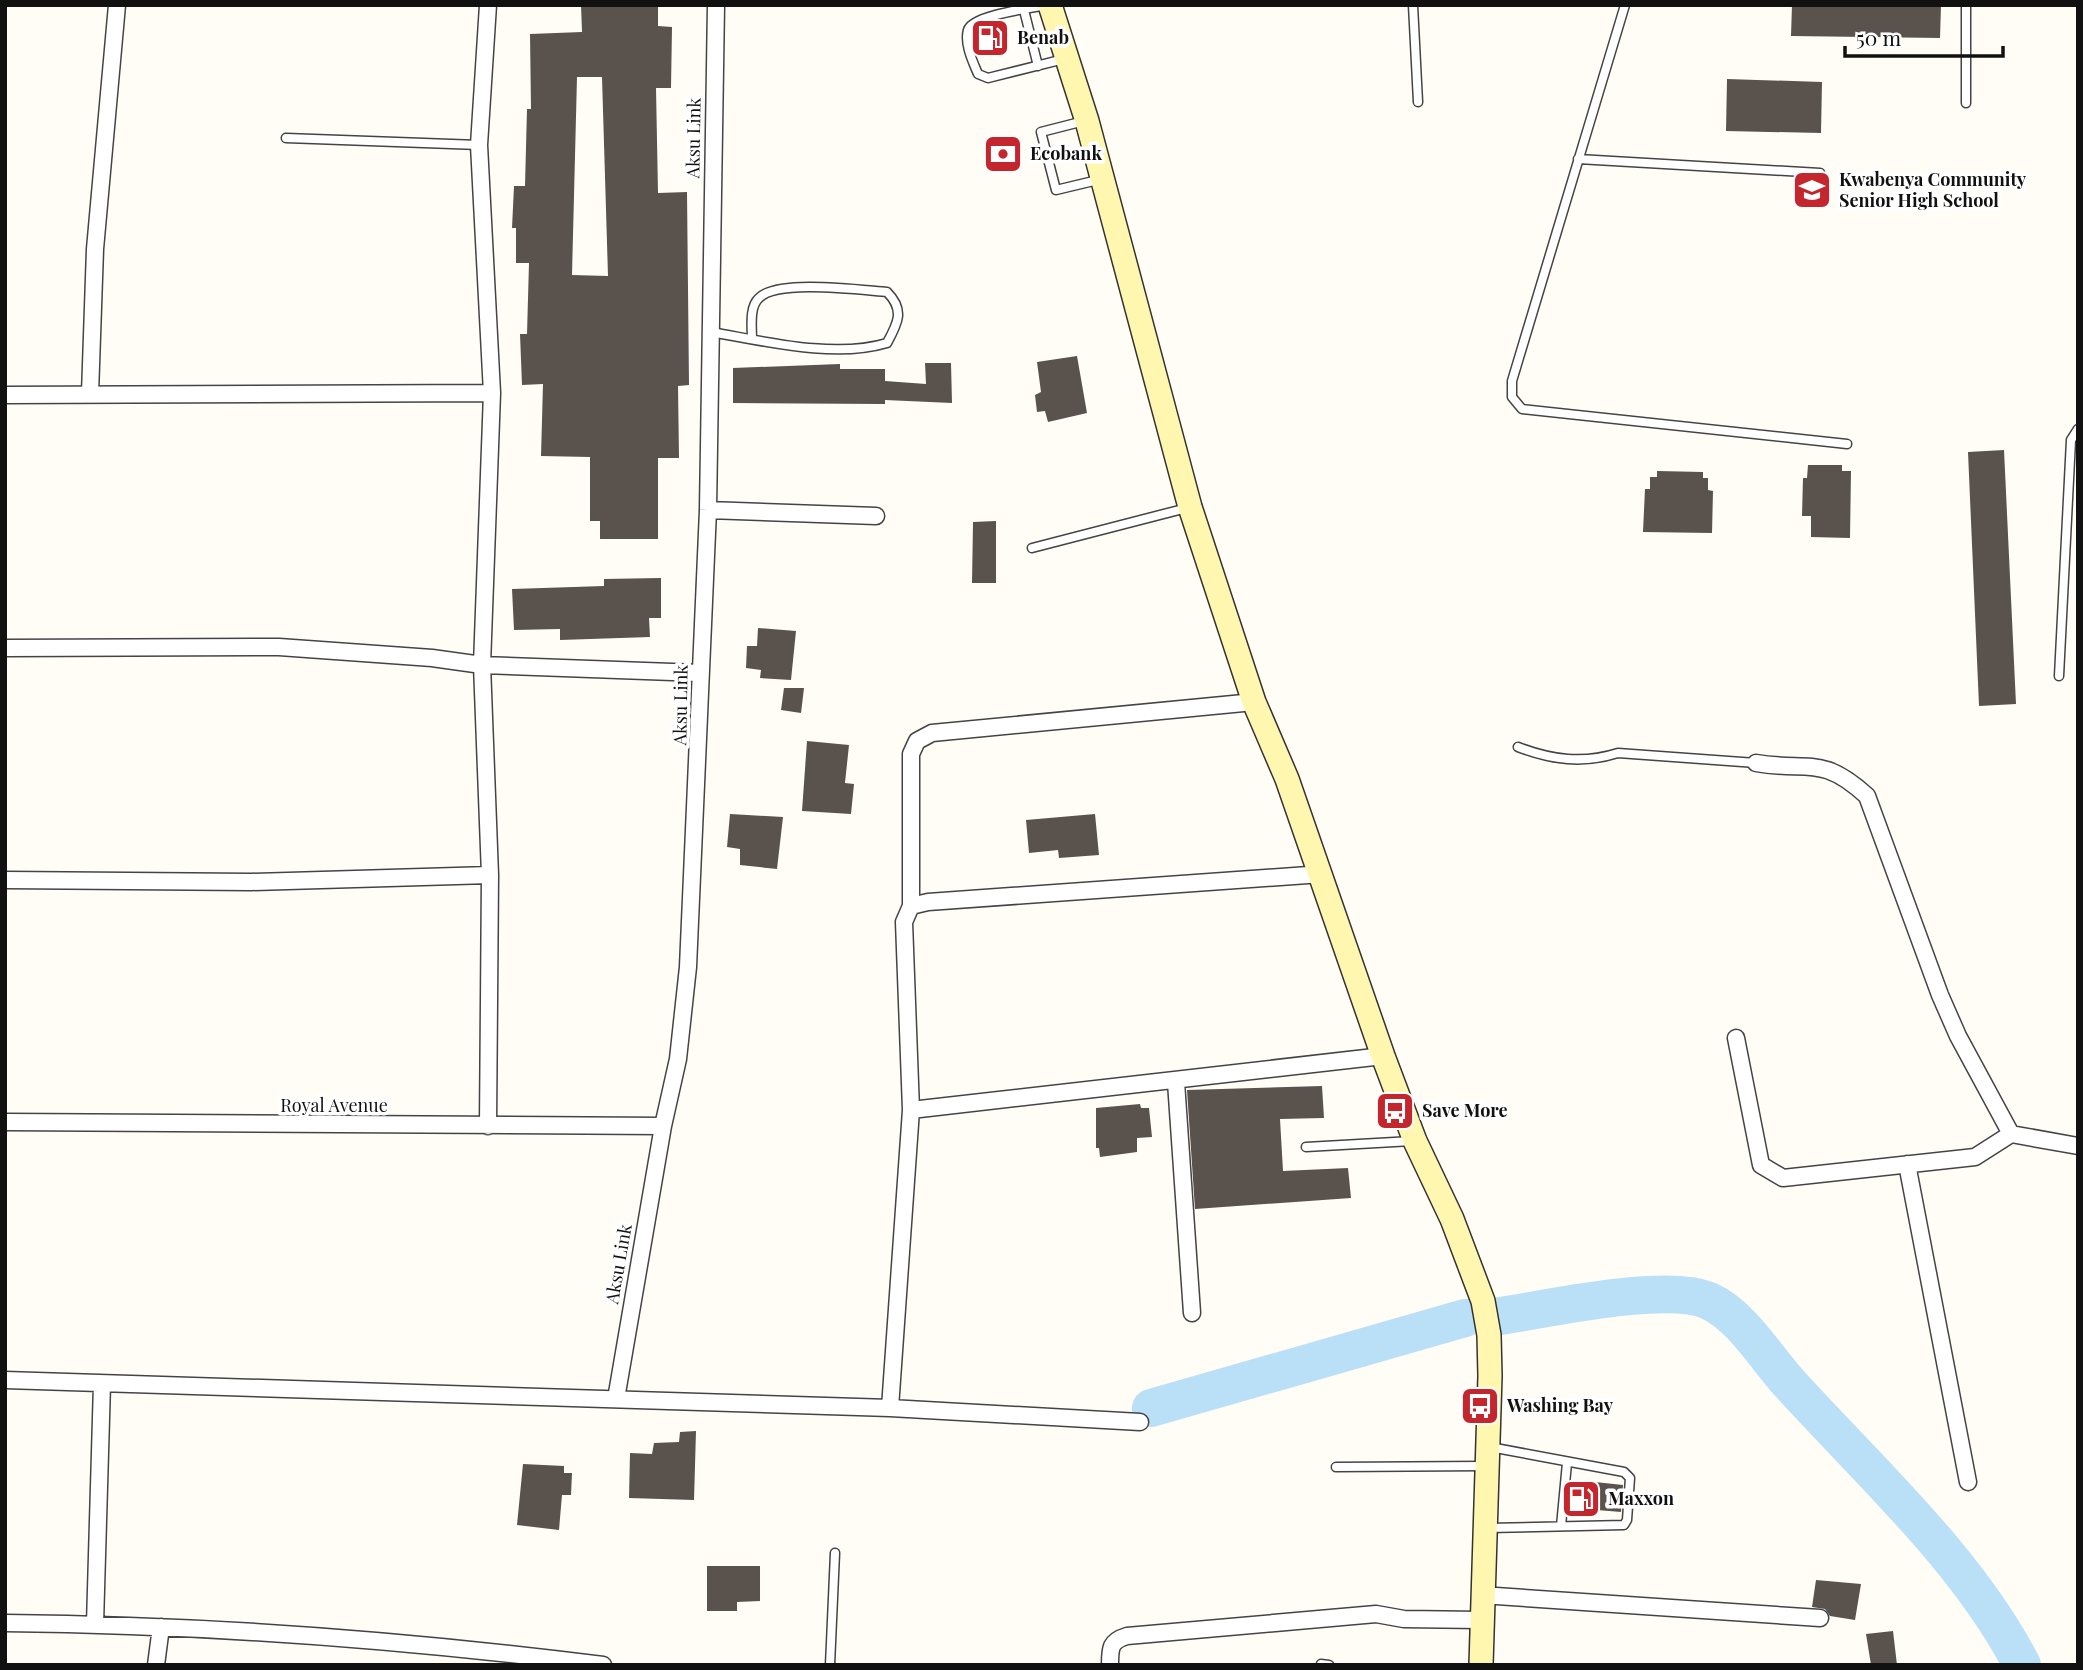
<svg xmlns="http://www.w3.org/2000/svg" width="2083" height="1670" viewBox="0 0 2083 1670" font-family="'Playfair Display',serif">
<style>
.lines{fill:none;stroke-linecap:round;stroke-linejoin:round}
.river{stroke:#b9e0f7;stroke-width:38}
.building{fill:#5a524d;fill-rule:evenodd}
.lane-casing{stroke:#444;stroke-width:11}
.street-casing{stroke:#444;stroke-width:19}
.secondary-casing{stroke:#333;stroke-width:26}
.lane{stroke:#fff;stroke-width:8}
.street{stroke:#fff;stroke-width:16}
.secondary{stroke:#fff6b0;stroke-width:23}
.labels{text-anchor:middle;stroke-width:7;stroke-linejoin:round;paint-order:stroke}
.poi-label{font-size:18px;font-weight:bold;fill:#111;stroke:#fff;text-anchor:start}
.street-label{font-size:18px;fill:#111;stroke:#fff}
</style>
<rect width="100%" height="100%" fill="#fffdf5"/>
<g class="lines">
<path class="river" d="M1500,1316C1548,1309 1668,1282 1709,1301C1741,1315 1767,1359 1790,1384C1870,1472 1967,1559 2022,1665
M1151,1408L1465,1318"/>
</g>
<path class="building" d="M581,5H658V26L672,27L671,88H656L658,193L687,192L689,385L678,386L679,458H658V539H600V521H590V457L541,456L543,384L522,385L520,334H527L529,263H516V228H512L514,186H525L527,109H531L530,34L582,32ZM577,77H602L608,276L572,275Z
M1792,5H1941L1940,38L1791,36Z
M1727,79L1822,82L1821,133L1726,131Z
M1077,356L1087,413L1048,422L1045,411L1037,412L1035,395L1041,392L1037,362Z
M925,363H951L952,403L885,400V404L733,403V368L840,364V369H885V381L926,384Z
M2004,450L2016,704L1979,706L1968,452Z
M1808,465H1842V471H1851L1850,538L1811,537V516H1802L1803,478H1807Z
M1657,471L1703,472V478H1708V490L1713,491L1712,533L1643,532L1645,489H1650V477H1657Z
M996,521V583H972L973,522Z
M661,578V618H649L650,637L560,640V629L514,630L512,589L604,586V579Z
M758,628L796,631L791,680L760,678L761,670L746,668L747,646H757Z
M784,688H804L801,713L781,710Z
M807,741L849,745L845,783L854,784L851,814L802,811Z
M730,814L783,817L777,869L740,865V849L727,847Z
M1095,814L1099,855L1059,858L1058,850L1029,853L1026,820Z
M1322,1086L1324,1118L1280,1119L1283,1171L1348,1168L1351,1198L1195,1209L1187,1090Z
M1140,1104L1141,1108H1149L1152,1137L1137,1138V1152L1100,1157L1099,1148H1096V1108Z
M696,1431L694,1500L629,1498L630,1453L652,1454L654,1443L679,1442L680,1432Z
M523,1464L564,1466V1473H572L571,1495H562L559,1530L517,1525Z
M1576,1480L1623,1485L1621,1512L1573,1508Z
M707,1566H760V1601L737,1602V1611H707Z
M1816,1580L1861,1584L1855,1620L1830,1616L1825,1609L1812,1607Z
M1893,1631L1897,1665H1871L1866,1634Z"/>
<g class="lines">
<g class="lane-casing">
<path id="lane" d="M1047,5C1032,8 972,15 968,30C964,44 973,62 978,74L988,78L1064,59
M1413,5L1418,102
M1625,5L1512,381V397L1522,409L1847,444
M1966,5V103
M1024,10L1038,66
M1084,121L1041,132L1056,190L1102,179
M286,138L479,145
M1578,159L1820,173
M711,332C764,341 834,359 887,343C898,323 905,310 887,292C860,290 777,279 759,298C749,307 752,327 752,339
M1032,548L1187,508
M2059,676L2071,440L2078,429
M1518,747C1552,760 1583,764 1618,753L1756,763
M1306,1147L1412,1141
M1336,1467L1484,1466
M1561,1526L1567,1463
M1487,1528L1624,1525L1627,1520L1630,1478L1624,1472L1490,1447
M1321,1664L1329,1665
M830,1665L835,1553"/>
</g>
<g class="street-casing">
<path id="street" d="M90,394L95,249L117,5
M5,395L492,393
M708,510L876,516
M5,648L279,647L432,658L482,665L700,673
M1756,763C1808,772 1821,754 1867,796L1940,995L1958,1036L2011,1134L2078,1146
M5,880L251,882L490,875
M911,906V754L917,741L932,733L1254,702
M1736,1038L1761,1165L1783,1178L1975,1157L2011,1134
M1176,1082L1192,1313
M911,1110L904,922L911,906L928,902L1322,874
M5,1122L663,1126
M488,1126L490,875L482,665L492,393L479,145L488,5
M1907,1164L1968,1482
M5,1380L890,1408L1140,1422
M616,1399L663,1126L678,1059L688,967L708,510L716,5
M890,1408L911,1110L1383,1056
M1481,1595L1820,1618
M5,1623C205,1625 405,1640 603,1665
M95,1624L102,1384
M156,1665L161,1627
M1110,1665C1110,1648 1110,1641 1127,1636L1376,1614L1404,1619L1481,1620"/>
</g>
<g class="secondary-casing">
<path id="secondary" d="M1050,5L1087,121L1190,507L1254,702L1287,779L1383,1056L1415,1141L1452,1219L1483,1301L1489,1335L1490,1376L1481,1665"/>
</g>
<use href="#lane" class="lane"/>
<use href="#street" class="street"/>
<use href="#secondary" class="secondary"/>
</g>
<defs>
<g id="fuel-square" transform="scale(2.0125)"><rect x="-9" y="-9" width="18" height="18" rx="4" fill="#c4262e" stroke="#fff"/><path d="M-5.5-6h7V0h2V4h1.3V-2.5L3-4.5l.8-.8L6-3V5H2.5V1h-1V6h-7ZM-4.2-4.7v3.2H.2V-4.7Z" fill="#fff"/></g>
<g id="bank-square" transform="scale(2.0125)"><rect x="-9" y="-9" width="18" height="18" rx="4" fill="#c4262e" stroke="#fff"/><path d="M-6-4H6V4H-6ZM0-2.3a2.3 2.3 0 1 0 0 4.6a2.3 2.3 0 1 0 0-4.6Z" fill="#fff"/></g>
<g id="school-square" transform="scale(2.0125)"><rect x="-9" y="-9" width="18" height="18" rx="4" fill="#c4262e" stroke="#fff"/><path d="M0-5L7-2L0 1L-7-2ZM-4 1L0 2.5L4 1V4Q0 6-4 4Z" fill="#fff"/></g>
<g id="bus-square" transform="scale(2.0125)"><rect x="-9" y="-9" width="18" height="18" rx="4" fill="#c4262e" stroke="#fff"/><path d="M-5-6H5V4H4V6H2V4H-2V6H-4V4H-5ZM-3.5-4V0h7V-4ZM-3.5 1.2v1.5H-2V1.2ZM2 1.2v1.5H3.5V1.2Z" fill="#fff"/></g>
</defs>
<g fill-rule="evenodd">
<use href="#fuel-square" x="990" y="38"/>
<use href="#bank-square" x="1003" y="154"/>
<use href="#school-square" x="1812" y="190"/>
<use href="#bus-square" x="1395" y="1111"/>
<use href="#bus-square" x="1480" y="1406"/>
<use href="#fuel-square" x="1581" y="1499"/>
</g>
<g class="labels">
<g class="poi-label">
<text x="1017" y="44">Benab</text>
<text x="1030" y="160">Ecobank</text>
<text x="1839" y="186">Kwabenya Community<tspan x="1839" dy="21">Senior High School</tspan></text>
<text x="1422" y="1117">Save More</text>
<text x="1507" y="1412">Washing Bay</text>
<text x="1608" y="1505">Maxxon</text>
</g>
<g class="street-label">
<text transform="translate(694 138) rotate(-89)" y="6">Aksu Link</text>
<text transform="translate(681 705) rotate(-89)" y="6">Aksu Link</text>
<text x="334" y="1112">Royal Avenue</text>
<text transform="translate(619 1264) rotate(-80)" y="6">Aksu Link</text>
</g>
</g>
<rect width="2083" height="1670" fill="none" stroke="#111111" stroke-width="14"/>
<path d="M1845 46v10h158v-10" fill="none" stroke="#111111" stroke-width="3.5"/>
<text x="1856" y="46" font-size="21" fill="#111111" stroke="#ffffff" stroke-width="5" paint-order="stroke">50 m</text>
</svg>
